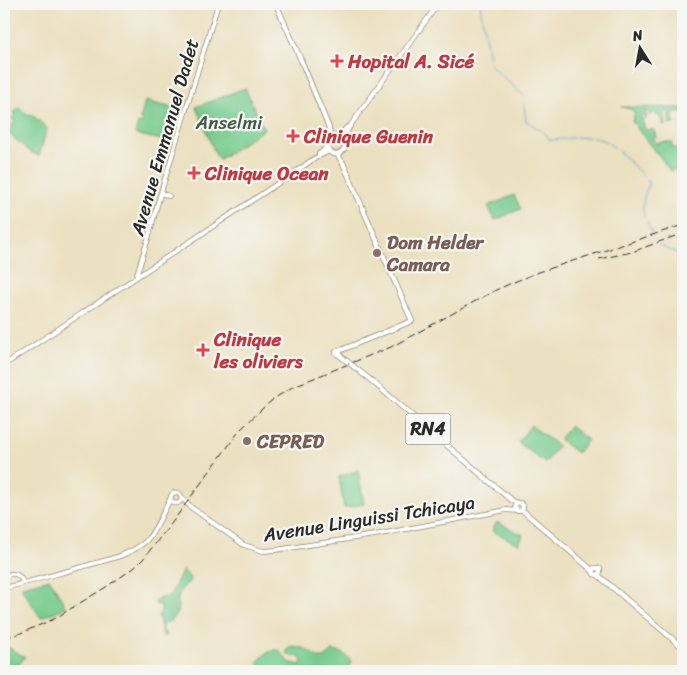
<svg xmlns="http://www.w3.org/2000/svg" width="687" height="675" viewBox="0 0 687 675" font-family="Sriracha,sans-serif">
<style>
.green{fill:#76cb8e;stroke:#507b5c}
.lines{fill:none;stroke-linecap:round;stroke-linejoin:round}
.stream{stroke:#6aa1d8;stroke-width:1}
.major-casing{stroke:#8b8675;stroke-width:5.5}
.highway-casing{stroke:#8b8675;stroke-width:6}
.major{stroke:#fff;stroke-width:4}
.highway{stroke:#fff;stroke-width:4.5}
.rail{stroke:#2b2b2b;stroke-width:1;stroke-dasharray:8 4;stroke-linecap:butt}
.health-dot{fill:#e0444e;stroke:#f6f6f2;stroke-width:2}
.education-dot{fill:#8d6e63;stroke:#f6f6f2;stroke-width:2}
.labels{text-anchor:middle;stroke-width:4.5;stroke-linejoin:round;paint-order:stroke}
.shield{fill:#f6f6f2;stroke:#686867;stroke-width:1}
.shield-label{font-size:18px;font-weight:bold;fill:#2b2b2b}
.health-label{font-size:19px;font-weight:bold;fill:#be3a42;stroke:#f6f6f2;text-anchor:start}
.park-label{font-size:19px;fill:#425b49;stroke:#f6f6f2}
.street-label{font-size:19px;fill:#2b2b2b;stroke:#f6f6f2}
.education-label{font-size:19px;font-weight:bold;fill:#785e54;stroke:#f6f6f2;text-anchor:start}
</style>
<rect width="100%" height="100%" fill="#f6f6f2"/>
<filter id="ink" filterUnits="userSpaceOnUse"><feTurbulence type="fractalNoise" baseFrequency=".02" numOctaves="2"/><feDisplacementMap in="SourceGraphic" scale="10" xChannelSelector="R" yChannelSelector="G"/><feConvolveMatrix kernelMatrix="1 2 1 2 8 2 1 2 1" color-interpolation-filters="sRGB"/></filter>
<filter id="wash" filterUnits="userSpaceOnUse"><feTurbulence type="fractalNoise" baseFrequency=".0096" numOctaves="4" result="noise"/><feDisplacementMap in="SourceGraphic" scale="20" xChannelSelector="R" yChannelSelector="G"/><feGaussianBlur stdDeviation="1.12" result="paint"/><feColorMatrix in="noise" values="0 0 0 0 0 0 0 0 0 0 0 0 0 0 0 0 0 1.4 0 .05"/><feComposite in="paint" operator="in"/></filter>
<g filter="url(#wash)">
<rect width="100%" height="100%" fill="#ebe0bf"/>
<path class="green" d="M245,88L264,129L220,159L217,158L196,107Z
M145,101L182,110L174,143L135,134L138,123L142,124L143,120H140Z
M19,107L29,116L31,114L47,128L39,156L29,151L7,132L11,128V127L15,122L12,118L15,115L14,112Z
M621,107L683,108V112H674L673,117L675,124H669V113L667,110L664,118L666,125H663V119L656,115V112L649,115V113L645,111H644L647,116L646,119L642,114L640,118L644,119L642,122L644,125V128L647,130H652L653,129L657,137H654L655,142H657V145L659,142H672V148H682L683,147V166L676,171L674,169L671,172L658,154L657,152L656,153L636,127L637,124L635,123L634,124L632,122L635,113L631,109Z
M514,195L521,209L495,220L488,206Z
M531,425L558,446L545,463L518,442Z
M570,426L588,440L577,453L559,439Z
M358,470L364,504L344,508L339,477Z
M497,522L523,535L519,544L492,531Z
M183,570L190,578L189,582C176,592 178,597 178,612L170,621L164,624L163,630L167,636H163L158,615L161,614V604L156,605L155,601L159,600V598L169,597Z
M50,579L66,607L41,618L22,589V586Z
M4,645L25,657L14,671H4Z
M293,646C299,647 305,648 310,652C320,659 322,662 332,651C340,651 346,654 351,661L349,671H263L259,665L258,662C263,655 271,649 279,650L289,662L300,665L302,662L301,658C296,655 292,657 287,654V650L289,647Z"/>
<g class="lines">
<path class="stream" d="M480,4L490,65L524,96
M524,105L526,121L545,133L550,140C566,139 585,135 600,139C615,144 636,169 647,180L649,184C644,195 641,204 644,217
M647,222L652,233
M658,245L683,256"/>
</g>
</g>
<g filter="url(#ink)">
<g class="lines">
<g class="major-casing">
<path id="major" d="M339,136L347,127
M344,139L350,126L438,4
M319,154L324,150L327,144
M161,193L166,195L169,196
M136,277L148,239L158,202L218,4
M4,365L301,168L312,160L329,151
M170.5 498a5.5 5.5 0 1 1 11 0a5.5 5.5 0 1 1-11 0Z
M182,498L192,508L244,545L263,551L276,550L375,535L506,510L517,511
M4,578C11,571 20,573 23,583
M4,588C30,582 56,574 82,567C104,560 128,557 146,541C155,532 165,509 171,497"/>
</g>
<g class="highway-casing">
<path id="highway" d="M276,4L301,60L329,128L330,138
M327 145a9 9 0 1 1 18 0a9 9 0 1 1-18 0Z
M337,154L343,163L412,321L339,351
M339,350L340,353L337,354L336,352Z
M338,354L373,382L512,501L517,503
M515 507a4 4 0 1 1 8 0a4 4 0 1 1-8 0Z
M522,510L593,571L594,574L598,575L600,572V569L597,568H594L593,571
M598,575L683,648"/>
</g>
<use href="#major" class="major"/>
<use href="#highway" class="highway"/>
<path class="rail" d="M599,259L632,252L683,233
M4,638L21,633L54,619L106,587L134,568L143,559L171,524L240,430L263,408L275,398L294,386L391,347L496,290L514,282L539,272L683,225"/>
</g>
</g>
<g class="health-dot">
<path d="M334.5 53.5h5v5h5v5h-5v5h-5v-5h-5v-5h5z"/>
<path d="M290.5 128.5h5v5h5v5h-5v5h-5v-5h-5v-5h5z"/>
<path d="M191.5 165.5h5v5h5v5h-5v5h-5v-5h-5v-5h5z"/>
<path d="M200.5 342.5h5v5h5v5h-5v5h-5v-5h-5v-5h5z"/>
</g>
<g class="education-dot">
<circle cx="377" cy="253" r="5"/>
<circle cx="247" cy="441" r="5"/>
</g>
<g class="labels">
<rect class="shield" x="405.5" y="413.5" width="45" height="31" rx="4"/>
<g class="shield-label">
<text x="428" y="435">RN4</text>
</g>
<g class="health-label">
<text x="348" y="68">Hopital A. Sicé</text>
<text x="304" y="143">Clinique Guenin</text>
<text x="205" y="180">Clinique Ocean</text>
<text x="214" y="346">Clinique<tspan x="214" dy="22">les oliviers</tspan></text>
</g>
<g class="park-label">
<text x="229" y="129">Anselmi</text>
</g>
<g class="street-label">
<text transform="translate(164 137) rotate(-74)" y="7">Avenue Emmanuel Dadet</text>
<text transform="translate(369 518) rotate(-9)" y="7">Avenue Linguissi Tchicaya</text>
</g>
<g class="education-label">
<text x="387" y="249">Dom Helder<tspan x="387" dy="22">Camara</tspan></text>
<text x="257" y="448">CEPRED</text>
</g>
</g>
<rect width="687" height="675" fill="none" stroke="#f6f6f2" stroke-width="20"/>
<g transform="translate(640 48) rotate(349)" stroke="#f6f6f2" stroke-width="4" paint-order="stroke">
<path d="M0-4L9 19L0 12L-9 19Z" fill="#2b2b2b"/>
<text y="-8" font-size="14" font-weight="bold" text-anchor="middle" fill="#2b2b2b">N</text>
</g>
</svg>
